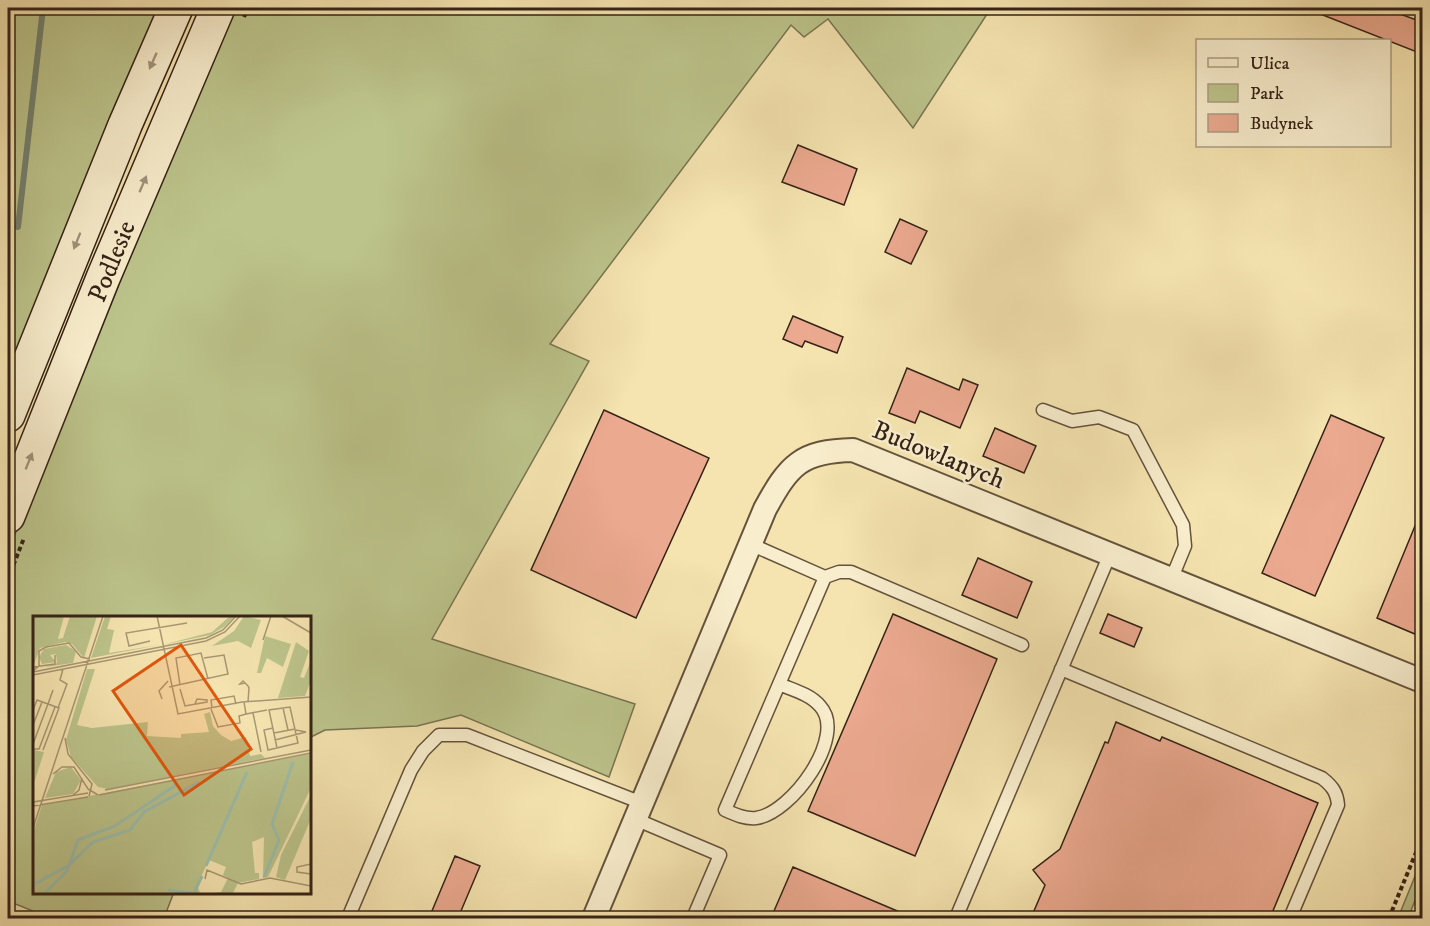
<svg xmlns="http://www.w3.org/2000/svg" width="1430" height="926" viewBox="0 0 1430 926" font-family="'IM FELL DW Pica',serif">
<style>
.green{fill:#bcc48b;stroke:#787451;stroke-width:1.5}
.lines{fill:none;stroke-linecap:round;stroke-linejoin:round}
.stream{stroke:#738170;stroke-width:6}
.building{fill:#eba98f;stroke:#352317;stroke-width:1.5}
.lane-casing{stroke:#65533d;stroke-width:15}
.street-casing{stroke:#65533d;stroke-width:26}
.secondary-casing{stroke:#352317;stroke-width:36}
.path{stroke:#352317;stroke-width:4;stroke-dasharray:4.5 3;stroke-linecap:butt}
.lane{stroke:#f8edcc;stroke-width:12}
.street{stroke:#f8edcc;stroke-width:22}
.secondary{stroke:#f8edcc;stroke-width:33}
.oneway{fill:#a0927b}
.labels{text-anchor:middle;stroke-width:5;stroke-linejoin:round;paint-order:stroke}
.street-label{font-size:26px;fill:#352317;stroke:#f8edcc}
.inset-river{fill:none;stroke:#9cbfac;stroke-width:3}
.inset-road{fill:none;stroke:#a89773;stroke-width:1.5}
.view{fill:#df560d;fill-opacity:0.15;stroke:#df560d;stroke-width:3}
.inset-edge{fill:none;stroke:#352317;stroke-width:3}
</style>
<rect width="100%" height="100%" fill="#f5e4b0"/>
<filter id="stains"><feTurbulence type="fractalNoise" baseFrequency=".00333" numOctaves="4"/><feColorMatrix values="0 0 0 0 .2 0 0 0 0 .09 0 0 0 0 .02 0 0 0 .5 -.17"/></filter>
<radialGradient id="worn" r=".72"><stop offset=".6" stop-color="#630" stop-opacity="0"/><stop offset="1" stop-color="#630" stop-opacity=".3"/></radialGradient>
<path class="green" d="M8,8H169L8,387Z
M234,8H991L913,128L828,19L804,37L791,25L550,344L589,361L432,639L635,704L609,777L461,715L417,726L325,730L309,738V617H34V892H174L164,918H50L8,901V551Z
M1422,859V883L1408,918H1398Z"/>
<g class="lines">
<path class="stream" d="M18,227L43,8"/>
</g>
<path class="building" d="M1305,8H1384L1422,22V54Z
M798,145L857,169L844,205L782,182Z
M900,219L927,231L911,264L885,252Z
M793,316L843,337L837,353L805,341L802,347L783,339Z
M907,368L959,390L963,379L978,385L960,428L920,411L915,423L889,413Z
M604,410L709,458L636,618L531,570Z
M1331,415L1384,438L1315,596L1262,573Z
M995,428L1036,446L1024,473L983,456Z
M1422,509V637L1377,618Z
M978,558L1032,582L1017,618L962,595Z
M893,614L997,659L915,856L808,811Z
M1108,614L1142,628L1134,647L1100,633Z
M1116,722L1160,741L1162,737L1318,803L1270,918H1031L1045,885L1033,870L1060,849L1105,742L1108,743Z
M455,856L480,866L458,918H429Z
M793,867L914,918H771Z"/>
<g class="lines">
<g class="lane-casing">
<path id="lane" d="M1043,410L1072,421L1099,417L1133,430L1183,525L1185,546L1171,580
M750,544L825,577
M1061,669L1322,778C1332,786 1337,792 1338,805L1290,918
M779,684C793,690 810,694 820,706C848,736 791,814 756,818C745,819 736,815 725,810L825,577L839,572H851L1022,645
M635,819L720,855L693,918
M348,918L411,770L423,751L439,735H467L642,803
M956,918L1110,554"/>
</g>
<g class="street-casing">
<path id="street" d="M594,918L765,509C789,465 801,451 853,450L1422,681"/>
</g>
<g class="secondary-casing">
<path id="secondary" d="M8,415L125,125L176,8
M8,516L103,278L218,8"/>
</g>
<path class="path" d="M244,17L248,8
M8,579L24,538
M1389,918L1422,838"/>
<use href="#lane" class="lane"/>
<use href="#street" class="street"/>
<use href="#secondary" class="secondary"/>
</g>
<defs><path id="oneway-solid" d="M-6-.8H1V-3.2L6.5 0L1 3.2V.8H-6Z" transform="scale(1.5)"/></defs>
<g class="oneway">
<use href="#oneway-solid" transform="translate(153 61) rotate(114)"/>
<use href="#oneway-solid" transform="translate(143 184) rotate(-67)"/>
<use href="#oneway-solid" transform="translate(77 241) rotate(112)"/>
<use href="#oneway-solid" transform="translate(29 461) rotate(-68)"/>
</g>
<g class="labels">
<g class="street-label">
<text transform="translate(111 261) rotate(-68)" y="9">Podlesie</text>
<text transform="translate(939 454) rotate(22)" y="9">Budowlanych</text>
</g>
</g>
<g transform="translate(33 616)">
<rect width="278" height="278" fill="#f5e4b0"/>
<path d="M0,0H31L25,23L30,22L37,0H64L51,42L39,28L32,26L7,32L0,51ZM72,0H78L74,13L81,14L76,37L126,29L58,42ZM197,0H202L191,11L177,19L129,29L179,16ZM211,0L228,4L218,32L205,25L179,30L201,15ZM232,20L258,28L250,51L234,42L228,57H224ZM263,26L276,35L267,61L271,62L278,44L277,67L272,80L245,82ZM33,29L43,35L40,47L12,51L24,47L23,38L17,39L23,46L9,48L6,41L11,33ZM54,53H62L44,109L59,112L115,106L114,120L148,122V118L176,116L171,98L177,96L180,110L188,119L198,125L213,121L217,140L228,138L232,142L75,173L65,171L38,141L33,124ZM0,134L11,136L0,170ZM277,138V174L235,261L230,262L231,221L219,226L222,257H226V263L205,267L200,277H180L188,276L195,262L190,259L193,251L176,244L164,269L167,277H0V217L9,189ZM38,151L48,164L40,178L12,182L23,156ZM277,181V205L252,264L243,261L248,239Z" fill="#bcc48b"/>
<path class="inset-river" d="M173,250L214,156M231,261L246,224L239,208L260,146M0,269L36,249L60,226L97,214L111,196L166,166M135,274L159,277M12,277L34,255L45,224L82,210L143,169M161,277L169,260"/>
<path class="inset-road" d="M124,0L145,98L209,86L278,81M249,0L278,17M230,24L238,0M117,25L96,30L93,17L154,7M0,51L22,48V39M0,55L6,50V35L13,31L36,27L48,41L57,43M0,56L173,22L190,14L203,0M0,59L173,25L192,16L207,0M212,67L207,68L210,65L215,70L216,72L215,86M147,69L143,42L168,37L175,63M136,71L195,58L191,39L171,42M147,73L152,90L174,86V84L164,83L162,88M129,83L126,75L135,65M211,86L213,98L234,94M25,92L34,68L27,64L30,53M179,92L178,84L201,80L203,88M250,92L255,114M178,93L185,111L207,107L206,100L213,98M0,94L4,84L15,88L0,128M220,97L228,136M0,109L9,86M240,112L231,114L235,134L265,127L257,91L236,94L244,132M241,117L262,113M32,122L35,138L59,168L56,180M242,124L273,116L263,114M0,133H6L22,91M10,134L26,92L15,88L20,74M20,158L29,151H41L55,173L65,179M72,174L278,134M66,179L278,137M39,180L46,174L49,162M0,186L55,177M0,190L55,181M0,212L70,0M278,248L264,251V256L278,258M172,263L174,254L208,268L237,262L278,270"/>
<path class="view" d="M148,29L218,133L151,179L80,75Z"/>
<rect width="278" height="278" class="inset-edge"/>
</g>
<rect width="1430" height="926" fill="none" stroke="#f5e4b0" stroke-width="30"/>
<rect x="9" y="9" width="1412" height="908" fill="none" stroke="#352317" stroke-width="3"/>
<rect x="15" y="15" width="1400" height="896" fill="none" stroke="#352317" stroke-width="1.5"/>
<rect x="1196" y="39" width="195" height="108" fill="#f8edcc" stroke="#aa9c84" stroke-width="1.5"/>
<rect x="1208" y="58" width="30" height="9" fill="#f8edcc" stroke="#aa9c84" stroke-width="1.5"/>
<text x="1250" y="69" font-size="18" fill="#352317">Ulica</text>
<rect x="1208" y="84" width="30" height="18" fill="#bcc48b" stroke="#aa9c84" stroke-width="1.5"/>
<text x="1250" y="99" font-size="18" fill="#352317">Park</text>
<rect x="1208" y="114" width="30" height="18" fill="#eba98f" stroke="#aa9c84" stroke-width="1.5"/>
<text x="1250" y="129" font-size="18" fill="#352317">Budynek</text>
<rect width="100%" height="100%" filter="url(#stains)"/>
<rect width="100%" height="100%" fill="url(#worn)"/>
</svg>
